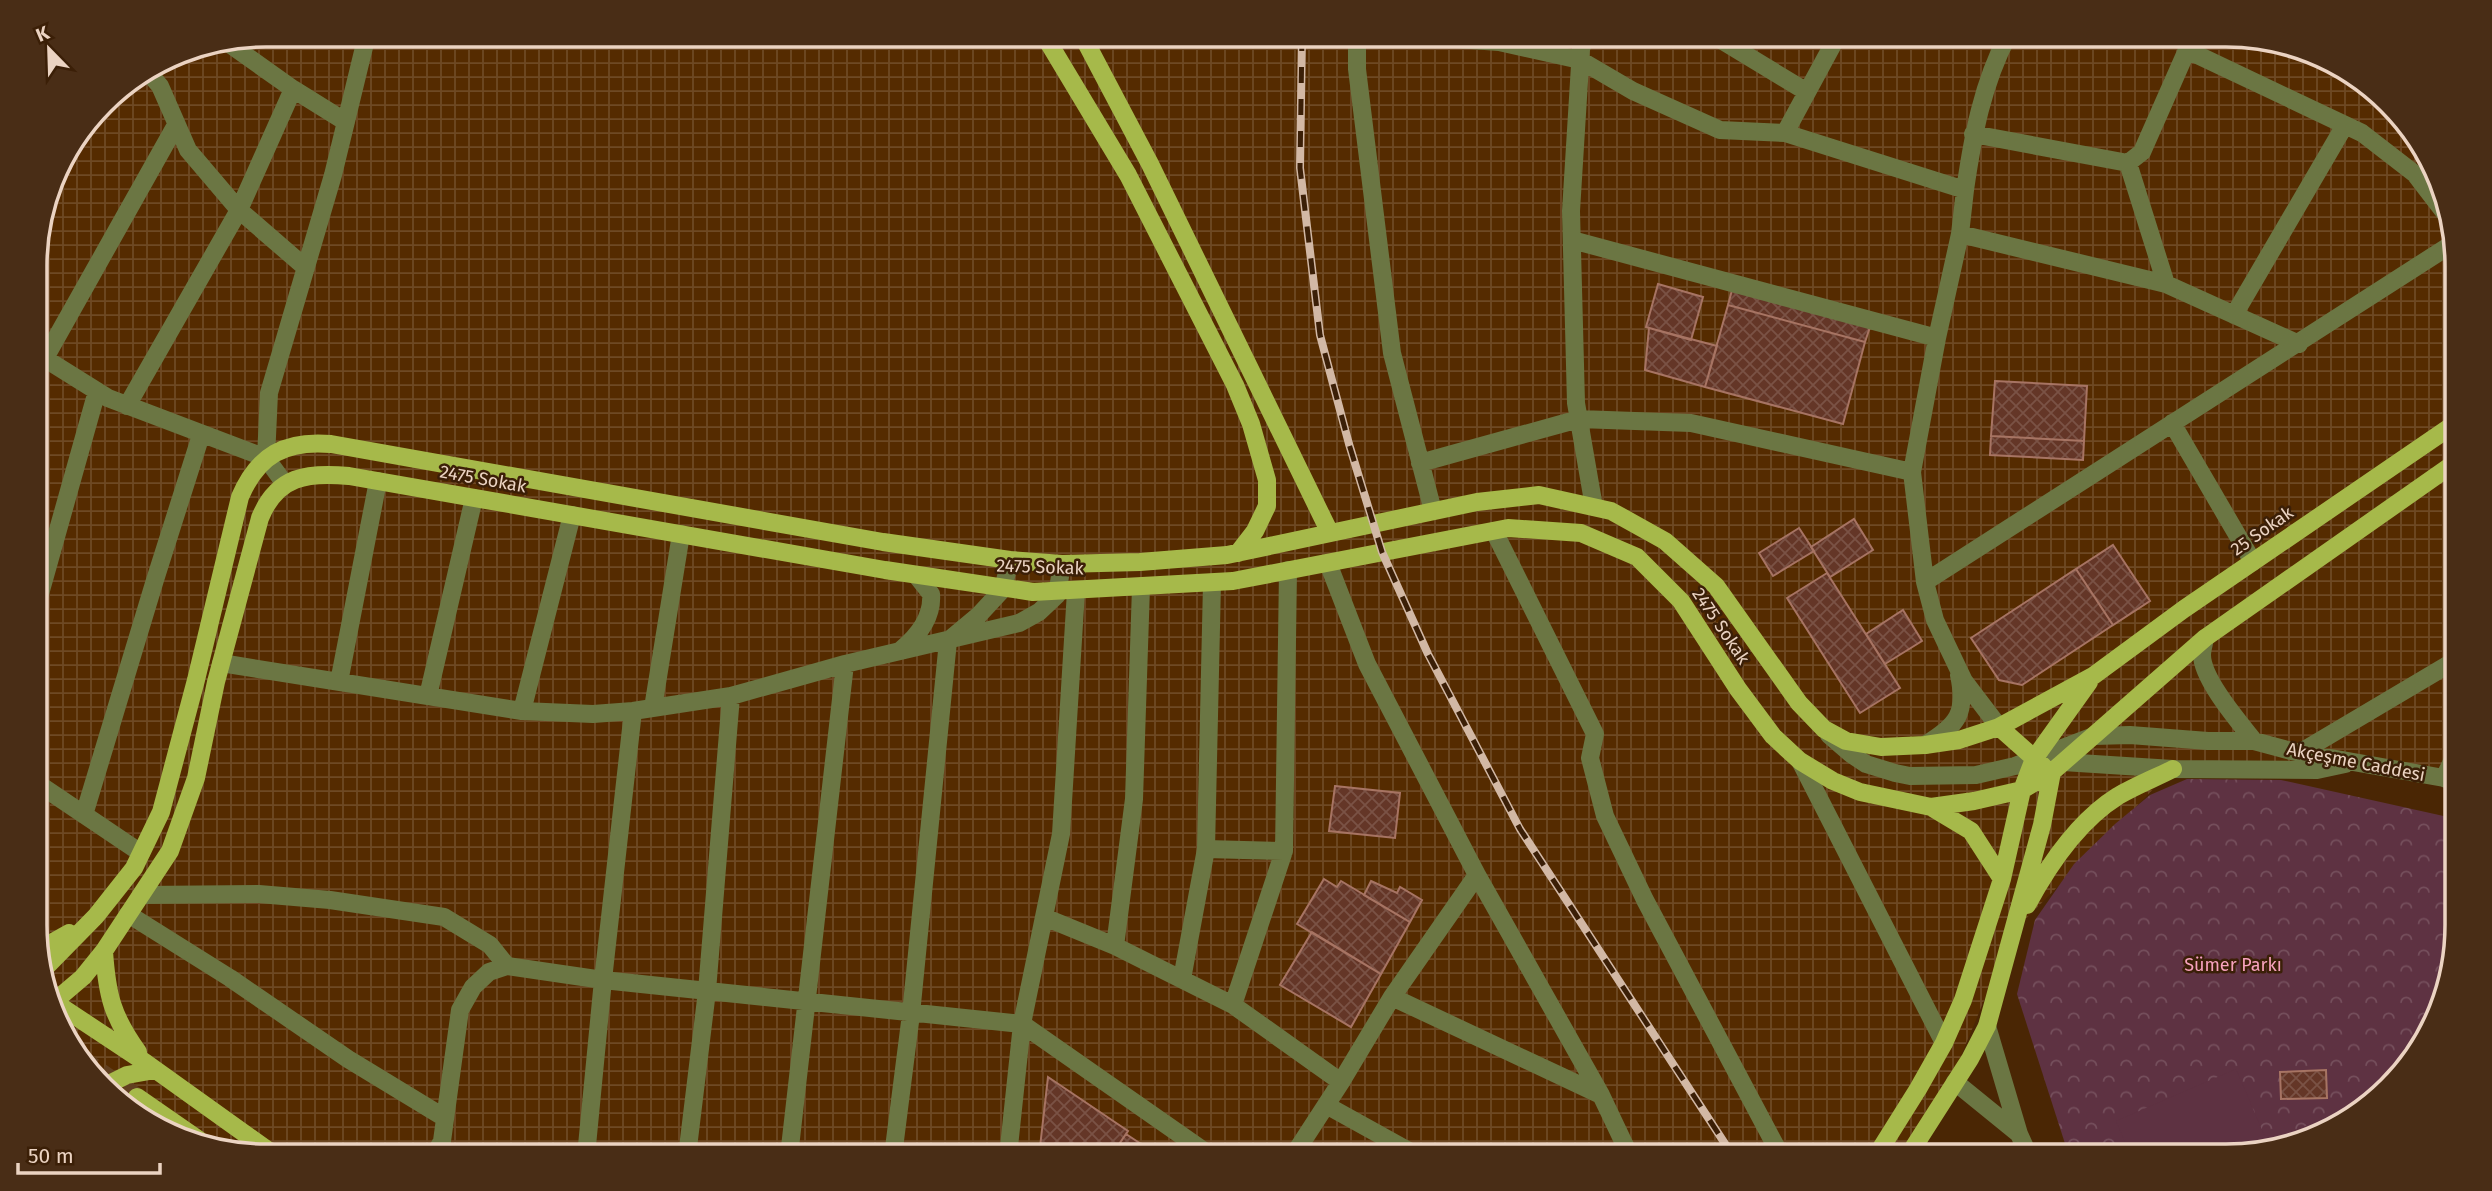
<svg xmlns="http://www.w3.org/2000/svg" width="2492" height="1191" viewBox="0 0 2492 1191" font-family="'Fira Sans',sans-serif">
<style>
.industrial{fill:url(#industrial-grid)}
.forest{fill:url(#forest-crowns)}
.pitch{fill:#5e3242}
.building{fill:url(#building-cross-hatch);stroke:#a77463;stroke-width:2}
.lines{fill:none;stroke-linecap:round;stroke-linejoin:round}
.major-tunnel{stroke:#624020;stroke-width:18;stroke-dasharray:18 9;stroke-linecap:butt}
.minor{stroke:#6b7643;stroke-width:18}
.major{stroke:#a6b94a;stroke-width:18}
.rail-casing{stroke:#d2b8a5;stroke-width:8}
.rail{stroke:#3b1f07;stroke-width:5;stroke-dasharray:16;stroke-linecap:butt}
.labels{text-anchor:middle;stroke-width:5;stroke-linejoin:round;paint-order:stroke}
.street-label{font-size:18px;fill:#ebd3c2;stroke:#3b1f07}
.park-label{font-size:18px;fill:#f7a2be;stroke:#3b1f07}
.rim{fill:none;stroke:#ebd3c2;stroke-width:3.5}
</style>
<defs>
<pattern id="industrial-grid" width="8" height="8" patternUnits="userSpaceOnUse" patternTransform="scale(1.75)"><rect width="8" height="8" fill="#552b00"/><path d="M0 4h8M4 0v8" fill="none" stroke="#6e4924"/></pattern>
<pattern id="forest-crowns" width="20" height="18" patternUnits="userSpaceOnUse" patternTransform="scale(1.75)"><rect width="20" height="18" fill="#5e3242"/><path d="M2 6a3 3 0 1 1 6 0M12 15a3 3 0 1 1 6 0" fill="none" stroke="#754f5c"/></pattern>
<pattern id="building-cross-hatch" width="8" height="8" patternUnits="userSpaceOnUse" patternTransform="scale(1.75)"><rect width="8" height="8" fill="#643627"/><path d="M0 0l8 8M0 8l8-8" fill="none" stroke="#7a5245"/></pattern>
</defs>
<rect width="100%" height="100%" fill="#4a2604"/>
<path class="industrial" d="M267,35H2225L2327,59L2418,138L2455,237L2457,782L2354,762L2173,769L2012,933L1941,1104L1899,1156H267L165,1132L83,1065L37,955L36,251L59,164L114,93L178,52Z"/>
<path class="forest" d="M2187,779L2281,780L2457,819V925L2433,1026L2354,1117L2240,1156H2069L2017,994L2035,920L2074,864L2115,824L2150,795Z"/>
<path class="pitch" d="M2236,1069L2265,1137L2222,1156H2131L2116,1121Z
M2333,1114L2337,1123L2237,1156Z"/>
<path class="building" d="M1658,284L1703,297L1691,340L1646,327Z
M1732,290L1870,327L1865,342L1728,305Z
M1728,305L1865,342L1843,424L1705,387Z
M1649,328L1717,346L1705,387L1645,370Z
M1995,381L2087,386L2084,441L1991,436Z
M1991,436L2084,441L2083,460L1990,455Z
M1854,519L1873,550L1830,577L1811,547Z
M1799,528L1814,551L1773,576L1759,553Z
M2113,545L2150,601L2113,625L2076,569Z
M2076,569L2113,625L2022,685L1999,680L1971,638Z
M1827,573L1900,688L1860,713L1787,598Z
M1903,610L1922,641L1885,664L1866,634Z
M1335,786L1400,793L1395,838L1329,831Z
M1324,879L1337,887L1341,881L1410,922L1381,974L1297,924Z
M1371,881L1397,893L1400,887L1422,900L1410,922L1364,895Z
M1312,932L1381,974L1351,1027L1280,985Z
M2326,1070L2327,1098L2281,1099L2280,1072Z
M1048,1077L1128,1131L1111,1156H1039Z
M1126,1134L1159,1156H1111Z"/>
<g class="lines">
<path class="major-tunnel" d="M79,1057L137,1097"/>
<path class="minor" d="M1357,35V69L1392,353L1433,511
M1586,35L1581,49L1571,211L1576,403L1594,507
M1713,35L1807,92
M1838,35L1785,133L1965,190L1960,234L1937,338L1912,472L1925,582L1935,620L1964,681L1999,727
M1357,38L1414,36L1499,42L1580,60L1633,91L1720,130L1785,133
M228,43L293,89L346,122
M148,72L160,86L188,150L239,210L306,268
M1973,134L2128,163L2142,152L2187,50L2362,133L2415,174L2448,217
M2128,163L2166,284
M1965,190C1973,135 1982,85 2008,35
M1960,234L2166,284L2299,344
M1572,240L1937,338
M2234,315L2345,125
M36,353L108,398L266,458
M45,358L176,125
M127,406L239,210L293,89
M2172,423L2253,562
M1420,463L1579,419L1691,423L1912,472
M285,484L266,458L269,393L333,175L367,35
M1494,531L1595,734L1590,758L1605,816L1645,900L1781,1156
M1328,563L1367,664L1477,875L1601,1095L1630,1156
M1925,582L2455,242
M36,608L97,391
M2205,638C2204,644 2202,650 2202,655C2202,679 2239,722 2254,741
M901,650C919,635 933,617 931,594L916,575
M221,663L522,711L593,714L633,711L731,696L845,664L1019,623L1039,612L1057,595L1062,564
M339,682L378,481
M428,696L474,498
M653,708L681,534
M522,711L572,515
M1829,735L1851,754L1866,764L1895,773L1910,776L1976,775L2015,766L2094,736L2130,735L2208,741H2254L2291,751L2444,778L2457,783
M1925,745C1958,725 1967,713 1959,675
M2301,752L2456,660
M1800,761L1944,1043
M2063,762L2173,769L2317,770L2345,764
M2444,778L2457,751
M37,783L141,853
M84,815L155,580L201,435
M1206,849L1284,851
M141,895L259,894L330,900L444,917L490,945L507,966
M128,914L230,978L348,1059L445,1118
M1044,917L1115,946L1233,1005L1341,1082
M1115,946L1134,799L1141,587
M1182,979L1206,849L1212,583
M1392,997L1601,1095
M1233,1005L1284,851L1288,570
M1987,1026L2019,1134L2029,1156
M1955,1082L2019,1134
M1326,1105L1418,1156
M434,1156L442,1141L460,1010L473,987L489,972L507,966L603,980L1022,1024L1211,1156
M586,1156L603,980L633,711
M687,1156L707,991L731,696
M789,1156L845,664
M893,1156L911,1014L948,641L978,616L1003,589L1010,560
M1008,1156L1022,1024L1061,834L1076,591
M1293,1156L1341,1082L1392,997L1477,875"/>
<path class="major" d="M1044,35L1128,175L1235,385L1251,424L1267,480V506L1255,531L1238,553
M1082,35L1150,164L1330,533
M1999,727L2043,766
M1931,807L1971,831L2002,879
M2027,905C2049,864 2078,821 2118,796C2135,786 2155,778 2173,769
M37,951L69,933
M104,951C107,995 112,1016 138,1052
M43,970L96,916L134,868L161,812L196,680L240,497C258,455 285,440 331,444L883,542L1010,560L1062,564L1140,562L1227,555L1477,502L1539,495L1611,511L1665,541L1716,586L1799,703L1824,729L1846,741L1881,747L1925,745L1959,740L1999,727L2093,676L2184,609L2456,423
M56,1000L83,977L104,951L170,851L196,778L216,682L260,518C277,476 307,472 349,476L885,570L1033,592L1233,581L1508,528L1581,533L1637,557L1681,601L1738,689L1773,736L1800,761L1833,781L1860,792L1931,807L1974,801L2022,790L2052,772L2205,638L2456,462
M57,1004L146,1063L276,1156
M107,1085L127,1075L155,1070
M137,1097L199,1140
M1876,1156L1918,1089L1944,1043L1963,1000L2002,879L2022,790L2034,759L2089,682
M1908,1156L1970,1059L1987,1026L2042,825L2052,772"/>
<g class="rail-casing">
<path id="rail" d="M1302,35L1300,168L1320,335L1349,444L1382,552L1428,654L1520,829L1733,1156"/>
</g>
<use href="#rail" class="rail"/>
</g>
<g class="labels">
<g class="street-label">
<text transform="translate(483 479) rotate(10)" y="6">2475 Sokak</text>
<text transform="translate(2262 531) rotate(-35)" y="6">25 Sokak</text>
<text transform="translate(1040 567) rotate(2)" y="6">2475 Sokak</text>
<text transform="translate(1721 626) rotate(56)" y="6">2475 Sokak</text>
<text transform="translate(2356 762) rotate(11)" y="6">Akçeşme Caddesi</text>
</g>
<g class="park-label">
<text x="2233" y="971">Sümer Parkı</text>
</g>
</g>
<path d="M0 0H2492V1191H0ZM266 47H2226A219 219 0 0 1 2445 266V925A219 219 0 0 1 2226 1144H266A219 219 0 0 1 47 925V266A219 219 0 0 1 266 47Z" fill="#492d16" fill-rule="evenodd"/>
<path class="rim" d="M266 47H2226A219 219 0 0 1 2445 266V925A219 219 0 0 1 2226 1144H266A219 219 0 0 1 47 925V266A219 219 0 0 1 266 47Z"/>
<g transform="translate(49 49) rotate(337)" stroke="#3b1f07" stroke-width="5" paint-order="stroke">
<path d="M0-5L12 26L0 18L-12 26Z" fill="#ebd3c2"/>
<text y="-10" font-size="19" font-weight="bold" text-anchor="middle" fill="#ebd3c2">K</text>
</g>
<path d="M18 1163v10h142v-10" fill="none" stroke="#ebd3c2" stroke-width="3.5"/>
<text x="28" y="1163" font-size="21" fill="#ebd3c2" stroke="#3b1f07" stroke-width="5" paint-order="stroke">50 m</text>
</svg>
